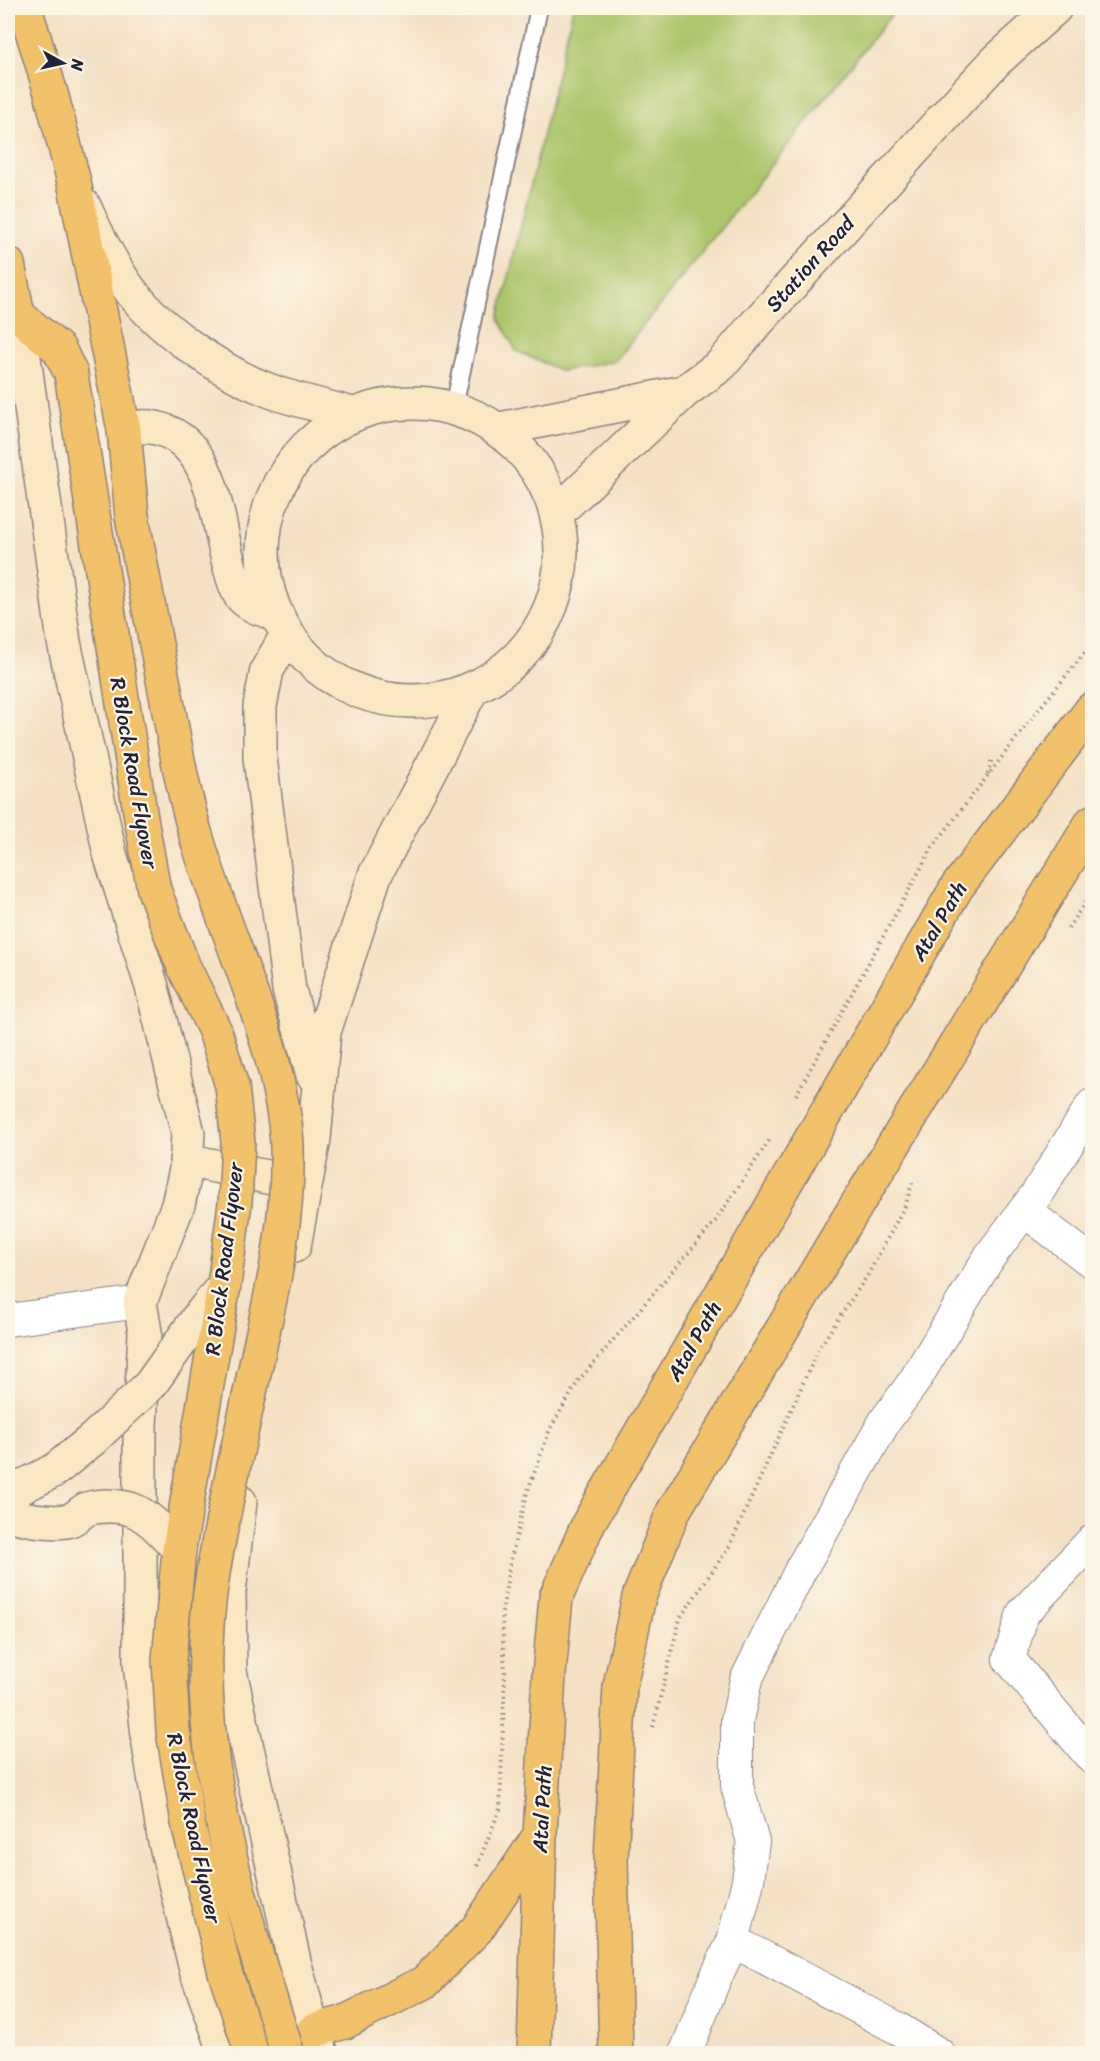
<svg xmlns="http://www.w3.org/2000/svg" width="1100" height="2061" viewBox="0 0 1100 2061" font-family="Sriracha,sans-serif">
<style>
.green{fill:#acc56a;stroke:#677452;stroke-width:1.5}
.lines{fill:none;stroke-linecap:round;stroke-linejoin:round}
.lane-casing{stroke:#8b8280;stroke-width:20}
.street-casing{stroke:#8b8280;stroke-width:34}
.secondary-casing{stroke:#8b8280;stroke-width:36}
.primary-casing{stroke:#8b8280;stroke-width:36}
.path{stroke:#8b8280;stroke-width:4;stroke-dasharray:1.5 4.5;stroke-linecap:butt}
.lane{stroke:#fff;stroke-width:16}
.street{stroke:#fff;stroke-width:32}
.secondary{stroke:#fae7c3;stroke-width:33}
.primary{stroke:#f2c26a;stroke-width:33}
.secondary-bridge-casing{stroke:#8b8280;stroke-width:36;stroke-linecap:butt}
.primary-bridge-casing{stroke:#8b8280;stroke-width:36;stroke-linecap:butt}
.secondary-bridge{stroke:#fae7c3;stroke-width:33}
.primary-bridge{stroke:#f2c26a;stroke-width:33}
.labels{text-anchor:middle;stroke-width:4.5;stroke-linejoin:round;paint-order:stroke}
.street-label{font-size:21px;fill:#22223b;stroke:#fcf5e5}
</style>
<rect width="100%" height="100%" fill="#fcf5e5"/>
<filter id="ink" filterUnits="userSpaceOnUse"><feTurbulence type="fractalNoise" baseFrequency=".0167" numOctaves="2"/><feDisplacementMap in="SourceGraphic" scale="12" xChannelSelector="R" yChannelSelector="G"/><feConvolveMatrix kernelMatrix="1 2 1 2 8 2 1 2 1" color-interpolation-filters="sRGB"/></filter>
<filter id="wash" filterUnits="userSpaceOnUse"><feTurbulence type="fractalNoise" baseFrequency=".008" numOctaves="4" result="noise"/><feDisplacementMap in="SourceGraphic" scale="24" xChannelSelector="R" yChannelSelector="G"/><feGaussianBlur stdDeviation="1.35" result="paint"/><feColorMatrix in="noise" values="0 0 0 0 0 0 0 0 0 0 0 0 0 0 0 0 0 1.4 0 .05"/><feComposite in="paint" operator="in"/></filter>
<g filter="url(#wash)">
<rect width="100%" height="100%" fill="#f4e1c5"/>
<path class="green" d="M573,8H897L615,361L562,371L516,351L499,318Z"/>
</g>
<g filter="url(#ink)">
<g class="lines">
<g class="lane-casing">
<path id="lane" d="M454,407L539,8"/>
</g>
<g class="street-casing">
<path id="street" d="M1025,1211L1092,1262
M8,1320L140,1302
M1092,1541L1023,1613L1009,1659L1092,1758
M733,1941L897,2028L939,2054
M685,2054L714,1981L733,1941L748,1881L753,1842L737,1786V1720L746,1680L801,1569L885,1421L913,1383L990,1256L1036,1195L1092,1105"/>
</g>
<g class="secondary-casing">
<path id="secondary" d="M84,206C96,233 109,259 125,283C155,327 219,371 268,390C293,400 325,406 352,414
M18,315L64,642L110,854L152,987L188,1133L186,1169L178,1205L140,1302L145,1332L140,1426V1663L149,1745L164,1837L196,1970L226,2054
M263 552a149 149 0 1 1 298 0a149 149 0 1 1-298 0Z
M500,429L684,392
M124,430C132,428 142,426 151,427C213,437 215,512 228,560C231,571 234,585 240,595C248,606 264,610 276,614
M558,512L684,392L721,365L753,327L967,92L996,61L1055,8
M287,635L267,670L260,706V758L289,990L313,1075
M186,1160L305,1185
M294,1246L314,1139L324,1032L375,875L471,691
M240,1502L229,1592L230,1671L294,1961L313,2031L322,2054"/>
</g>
<g class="primary-casing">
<path id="primary" d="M25,8L51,93L74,182L124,430L132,516
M8,264L18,315L59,349L71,374
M313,2031L345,2022L425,1982L477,1929L540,1835
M534,2054L540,1835L549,1675L556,1597L589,1522L957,887L1092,709
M616,2054L611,1860L620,1686L639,1597L673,1512L845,1224L1092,822"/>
</g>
<path class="path" d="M988,774L992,757
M1068,928L1092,892
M796,1095L932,848L1039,709L1092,644
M653,1727L680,1618L729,1547L819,1348L869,1273L906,1204L913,1179
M477,1866L500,1809L505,1675L502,1613L510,1562L527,1493L550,1429L579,1380L714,1223L771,1138"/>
<use href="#lane" class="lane"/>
<use href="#street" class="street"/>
<use href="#secondary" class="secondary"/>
<use href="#primary" class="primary"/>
<g class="secondary-bridge-casing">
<path id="secondary-bridge" d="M8,1494L55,1470L93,1439L150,1385L197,1319L224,1285
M8,1513C25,1520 48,1523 67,1521C75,1520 80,1512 87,1509C99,1505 121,1505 133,1510C152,1518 165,1535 179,1549"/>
</g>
<g class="primary-bridge-casing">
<path id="primary-bridge" d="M71,374L141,818L154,890L183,965L215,1031L232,1086L238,1142L235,1203L224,1285L179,1549L169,1660L173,1731L189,1828L225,1972L252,2054
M132,516C143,576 154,635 166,695C175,744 183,794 198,842C221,918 254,990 274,1067C280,1092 286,1119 287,1145C289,1213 276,1274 261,1341C245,1418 226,1495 213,1573C186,1736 238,1900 288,2054"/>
</g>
<use href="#secondary-bridge" class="secondary-bridge"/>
<use href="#primary-bridge" class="primary-bridge"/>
</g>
</g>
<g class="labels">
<g class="street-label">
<text transform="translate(810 264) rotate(-48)" y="7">Station Road</text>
<text transform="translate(134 773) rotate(80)" y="7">R Block Road Flyover</text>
<text transform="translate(939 921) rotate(-59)" y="7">Atal Path</text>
<text transform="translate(224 1259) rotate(-83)" y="7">R Block Road Flyover</text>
<text transform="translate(694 1341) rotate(-60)" y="7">Atal Path</text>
<text transform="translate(542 1809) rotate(-87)" y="7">Atal Path</text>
<text transform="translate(194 1828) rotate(78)" y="7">R Block Road Flyover</text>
</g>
</g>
<rect width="1100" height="2061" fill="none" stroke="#fcf5e5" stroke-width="30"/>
<g transform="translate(63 63) rotate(98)" stroke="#fcf5e5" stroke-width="4.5" paint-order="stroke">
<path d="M0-4.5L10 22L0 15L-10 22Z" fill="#22223b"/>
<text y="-9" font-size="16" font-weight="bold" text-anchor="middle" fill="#22223b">N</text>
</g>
</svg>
